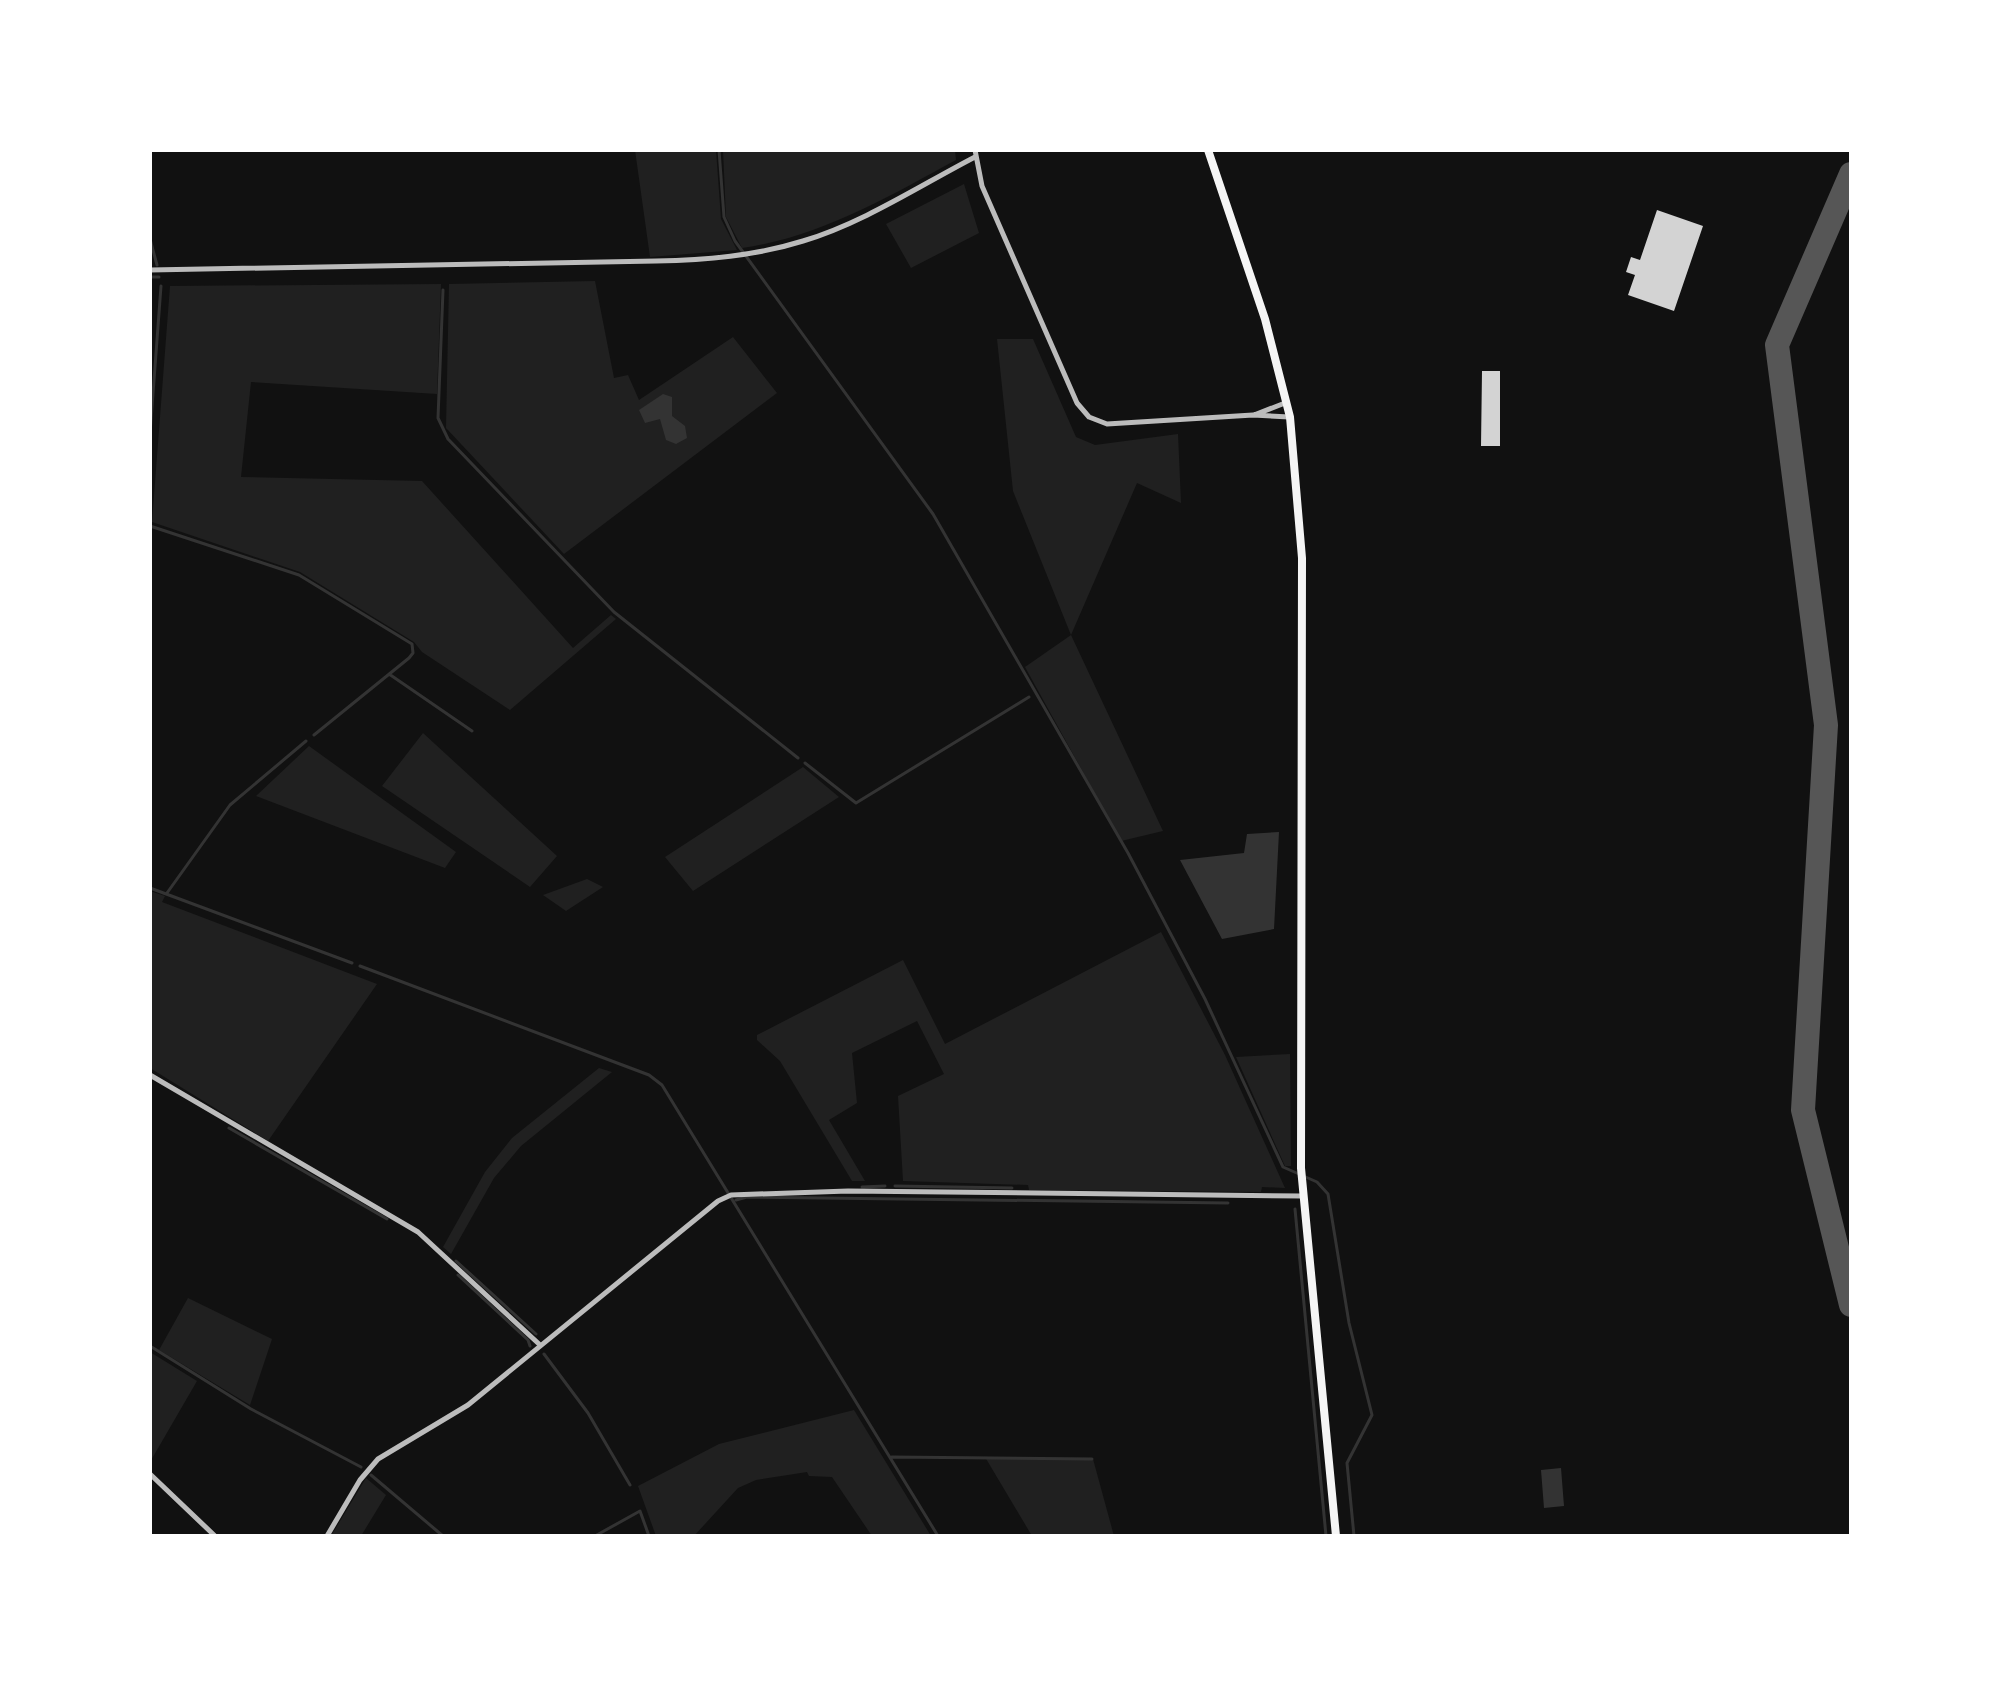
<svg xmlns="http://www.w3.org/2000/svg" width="2001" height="1686" viewBox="0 0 2001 1686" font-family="'Archivo Narrow',sans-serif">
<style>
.green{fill:#202020}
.water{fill:#333}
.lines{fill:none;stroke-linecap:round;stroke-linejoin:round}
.stream{stroke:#333;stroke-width:3}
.taxiway{stroke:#565656;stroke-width:24}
.building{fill:#d3d3d3}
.minor{stroke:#bcbcbc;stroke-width:5}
.primary{stroke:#f5f5f5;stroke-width:8}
</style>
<rect width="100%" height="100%" fill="#111"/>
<path class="green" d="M635,150H716L721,219L737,250L650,257Z
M723,150H955L956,160C888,197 820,237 742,248L726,217Z
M964,184L979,233L911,268L886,224Z
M595,281L614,378L628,375L639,400L733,337L777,393L564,554L446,428L449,284Z
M441,284L437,394L251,382L241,477L422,481L573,648L611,615L616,619L510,710L422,652L414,642L300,572L152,522L170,286Z
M997,339H1033L1076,437L1095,445L1178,434L1181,503L1137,483L1071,635L1163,831L1121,841L1025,667L1071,635L1013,491Z
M423,733L557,856L530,887L382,786Z
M309,746L456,852L445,868L256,796Z
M803,767L839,797L693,891L665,857Z
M587,879L603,887L566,911L543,895Z
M150,891L165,896L162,902L377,984L268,1141L150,1068Z
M1161,932L1225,1055L1285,1188L1262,1187L1261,1192L1029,1190L1028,1185L903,1181L898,1096L944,1074L917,1021L852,1053L857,1103L829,1120L865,1181H852L780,1061L757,1040V1035L903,960L945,1044Z
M1290,1054L1291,1166H1285L1236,1057Z
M599,1068L612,1072L521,1146L494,1178L451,1254L443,1247L485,1172L512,1138Z
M188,1298L272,1339L250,1405L159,1350Z
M150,1352L197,1381L150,1462Z
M854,1410L931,1536H872L832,1477L809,1476L807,1472L756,1480L738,1488L694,1536H656L638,1486L719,1444Z
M985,1457L1093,1459L1114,1536H1032Z
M366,1478L386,1495L361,1536H331Z"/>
<path class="water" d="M663,394L672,397V416L685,426L687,438L676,444L666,440L660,419L645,423L639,410Z
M1279,832L1274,929L1222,939L1180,860L1244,853L1247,834Z
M1561,1468L1564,1506L1544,1508L1541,1470Z"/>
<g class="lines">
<path class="stream" d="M719,150L724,217L735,241L933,514L1128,853L1205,999L1283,1167L1317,1182L1328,1194L1349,1323L1372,1415L1347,1463L1354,1536
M150,239L157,265
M150,277H159
M443,290L438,418L448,439L614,612L798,758
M150,434L161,286
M150,526L299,575L412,644L413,653L409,658L314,735
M389,674L472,731
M805,763L856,803L1029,697
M150,888L352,963
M167,893L230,805L306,741
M360,966L649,1075L662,1085L938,1536
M229,1128L387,1219
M895,1186L1012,1188
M862,1187L885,1186
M736,1200L747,1197L1228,1203
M1295,1209L1326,1536
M456,1261L536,1334
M458,1275L528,1340L530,1346
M150,1346L251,1409L361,1467
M544,1354L588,1413L630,1485
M892,1457L1092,1459
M371,1475L443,1536
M595,1536L640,1511L649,1536"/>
<path class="taxiway" d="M1851,174L1777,345L1826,725L1803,1110L1851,1305"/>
</g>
<path class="building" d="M1657,210L1703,226L1674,311L1628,295L1635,275L1626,272L1631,257L1640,260Z
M1482,371H1500V446H1481Z"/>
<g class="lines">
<path class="minor" d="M975,150L982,186L1077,403L1089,417L1107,424L1253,415L1289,417
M150,270L656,261C706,260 755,256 803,241C863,223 919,186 975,157
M1254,415L1285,403
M150,1075L418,1232L539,1344
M150,1474L215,1536
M327,1536L360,1480L378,1459L468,1405L718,1201L731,1195L848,1191L1303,1196"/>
<path class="primary" d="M1208,150L1265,319L1290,417L1302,558L1301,1168L1336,1536"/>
</g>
<rect width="2001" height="1686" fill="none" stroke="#ffffff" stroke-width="304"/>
</svg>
